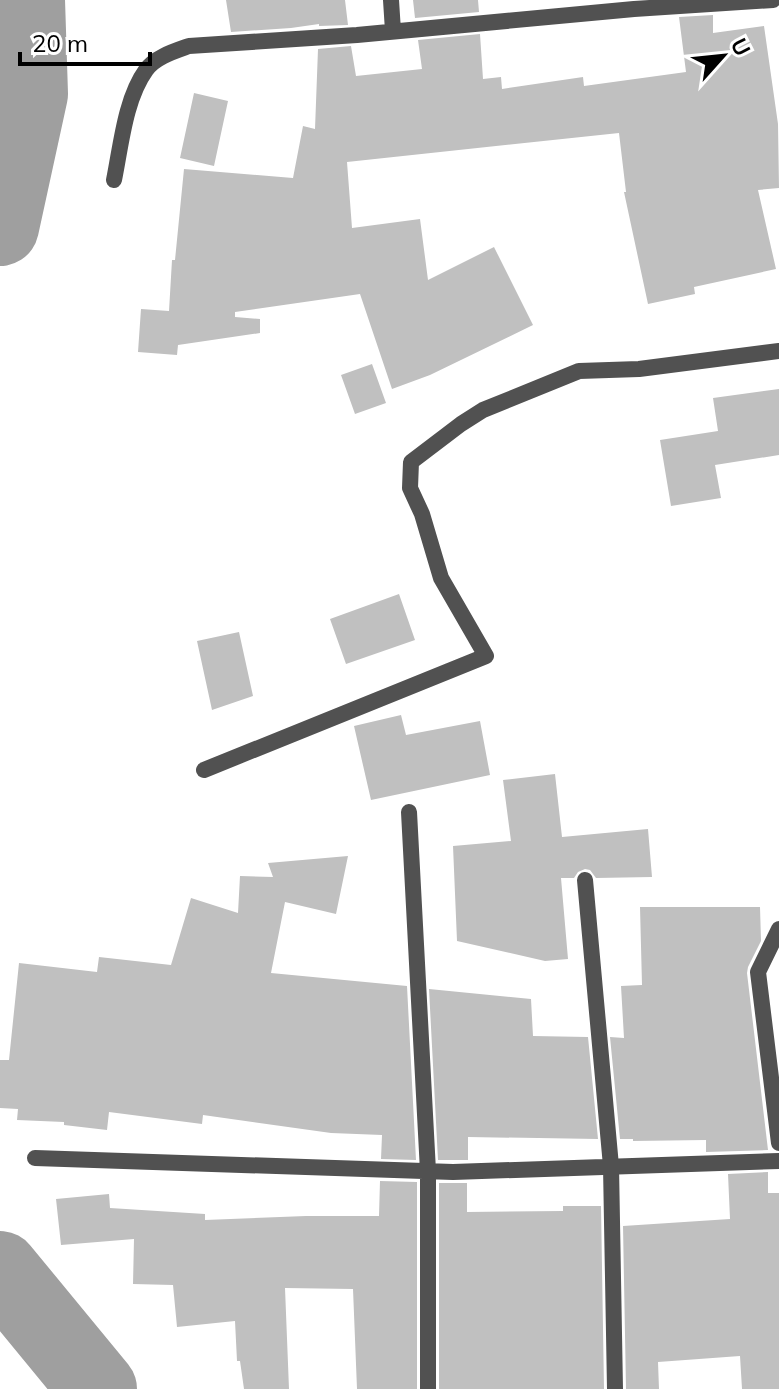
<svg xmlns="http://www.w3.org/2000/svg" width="779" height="1389" viewBox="0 0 779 1389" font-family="Mulish,sans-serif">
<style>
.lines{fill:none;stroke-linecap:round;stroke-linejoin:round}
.river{stroke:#9f9f9f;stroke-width:78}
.building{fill:#c0c0c0}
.street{stroke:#515151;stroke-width:16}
</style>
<rect width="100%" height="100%" fill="#fff"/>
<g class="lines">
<path class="river" d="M0,227L29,94L26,0
M0,1270L98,1389"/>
</g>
<path class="building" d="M226,0H345L348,25L319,26V24L291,28L231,32Z
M413,0H478L479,12L415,18Z
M713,15V33L764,26L778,124L779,188L758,190L776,269L694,287L695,294L648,304L624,192H626L619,133L347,162L352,228L420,219L428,280L494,247L533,325L430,375L392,389L360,294L235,312V317L260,319V333L178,345L177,355L138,352L141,309L169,311L172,260H175L184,169L293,178L303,126L315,129L318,49L351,46L356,76L422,69L418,40L480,34L483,79L501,77L502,89L583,77L584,86L686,72L679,17Z
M194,93L228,101L214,166L180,158Z
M372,364L386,403L355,414L341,375Z
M779,389V455L715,465L721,498L671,506L660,440L718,431L713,398Z
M399,594L415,640L346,664L330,619Z
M239,632L253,696L212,710L197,641Z
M401,715L406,735L480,721L490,775L371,800L354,726Z
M555,774L562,837L648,829L652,877L596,878L590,870L585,869L578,872L574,878H561L568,959L545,961L457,941L453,846L511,841L503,780Z
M348,856L336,914L285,902L271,973L407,986L416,1160L381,1159L382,1135L331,1133L203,1115L202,1124L109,1112L107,1130L64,1125V1122L17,1120L18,1109L0,1108V1060H9L19,963L97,972L99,957L171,965L191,898L238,913L240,876L273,877L268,863Z
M640,907H760L761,941L748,967L747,973L768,1150L706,1152V1140L633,1141V1139H620L610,1037L624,1038L621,986L642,985Z
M429,989L531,999L533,1036L588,1037L598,1139L468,1137V1160H438Z
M768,1172V1193H779V1389H742L740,1356L658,1362L659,1389H626L623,1226L730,1219L728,1174Z
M380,1181L417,1182V1389H357L353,1289L285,1288L289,1389H244L240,1361H237L235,1321L177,1327L173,1285L133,1284L134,1239L61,1245L56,1199L109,1194L110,1208L205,1214V1220L306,1216H379Z
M439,1183H467V1212L563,1211V1206H601L604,1389H439Z"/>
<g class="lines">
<path class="street" d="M391,0L393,31
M114,180C121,146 125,99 146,70C155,57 175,51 189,46L357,35L634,9L773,0
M204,770L486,656L441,578L422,514L410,488L411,462L461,424L483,410L579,371L639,369L779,351
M409,812L428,1171V1389
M585,880L611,1166L615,1389
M779,929L758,972L779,1143
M35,1158L453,1172L779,1161"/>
</g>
<g transform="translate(723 56) rotate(63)" stroke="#ffffff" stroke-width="6" paint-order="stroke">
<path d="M0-6L14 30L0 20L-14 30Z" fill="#000000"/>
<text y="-12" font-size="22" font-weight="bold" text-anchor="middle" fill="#000000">U</text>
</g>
<path d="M20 52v12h130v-12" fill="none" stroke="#000000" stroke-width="4"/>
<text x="32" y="52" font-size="24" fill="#000000" stroke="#ffffff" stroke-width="6" paint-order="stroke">20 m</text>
</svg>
